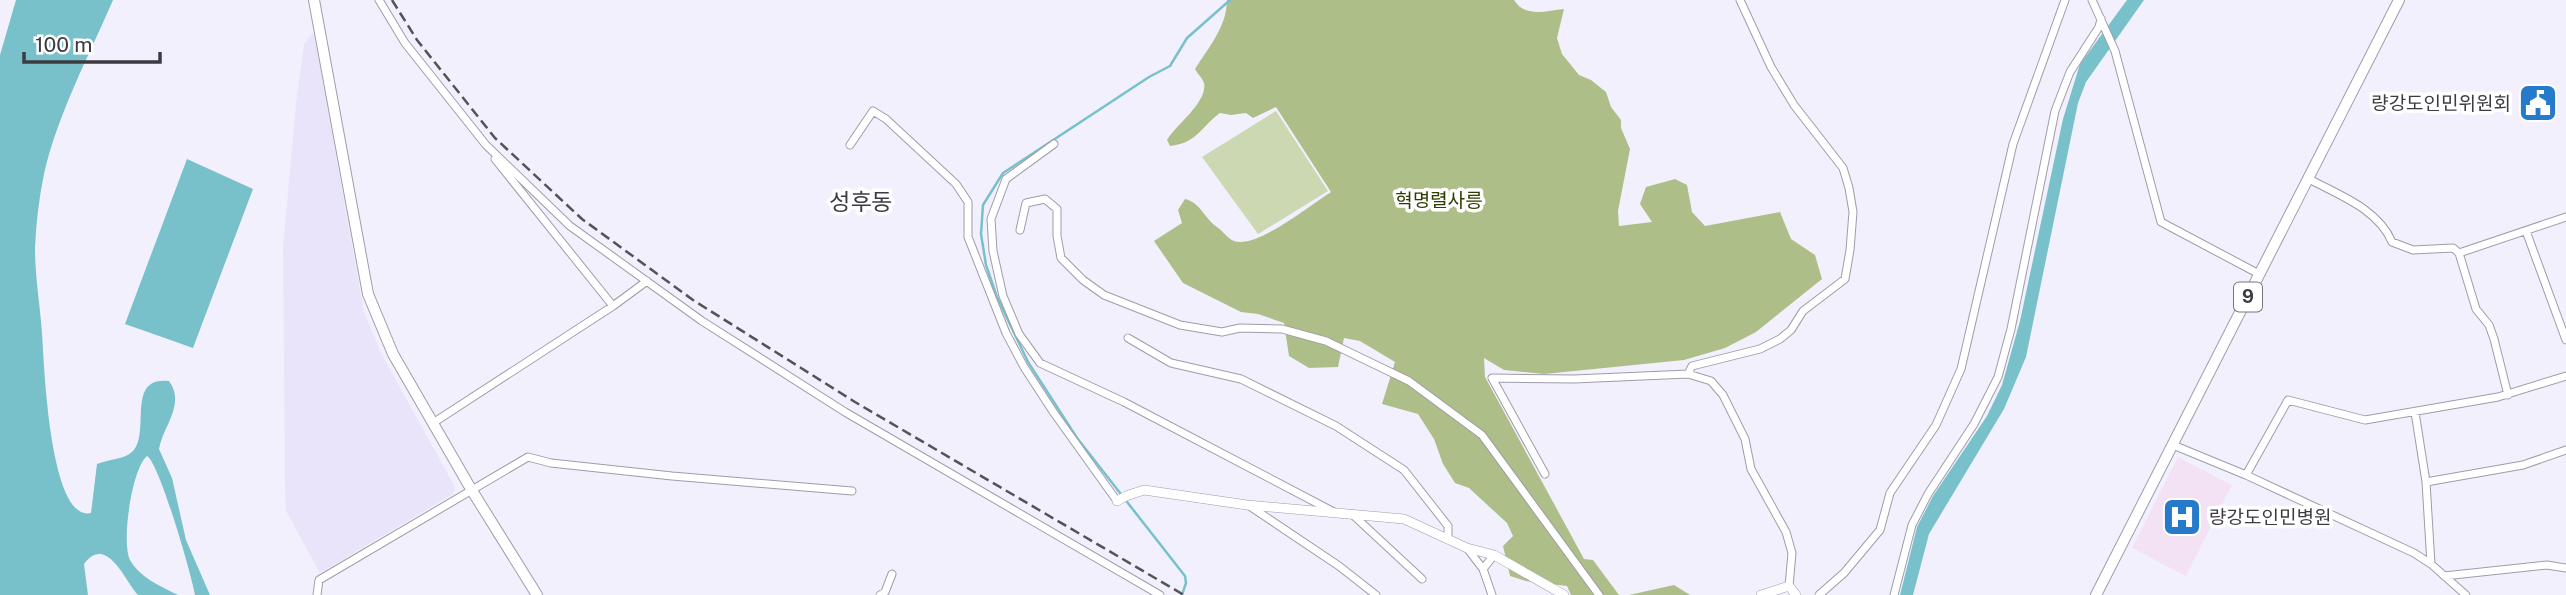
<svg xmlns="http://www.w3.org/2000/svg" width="2566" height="595" viewBox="0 0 2566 595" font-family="'Public Sans','Noto Sans KR',sans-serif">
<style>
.built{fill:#eae4fa}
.medical{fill:#f3e2f4}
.green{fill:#cbd8b1}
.forest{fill:#adbe89}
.water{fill:#78c1ca}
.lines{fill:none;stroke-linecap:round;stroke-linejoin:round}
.stream{stroke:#78c1ca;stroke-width:2.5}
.minor-casing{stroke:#9f9ca9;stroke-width:9}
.tertiary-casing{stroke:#9f9ca9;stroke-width:10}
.primary-casing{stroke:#9f9ca9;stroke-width:12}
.minor{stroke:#fff;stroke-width:7}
.tertiary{stroke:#fff;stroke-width:9}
.primary{stroke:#fff;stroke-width:10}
.rail{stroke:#545259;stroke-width:2.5;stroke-dasharray:10 5;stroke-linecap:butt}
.labels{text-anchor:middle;stroke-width:7;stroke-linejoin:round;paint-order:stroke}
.shield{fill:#fff;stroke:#77767a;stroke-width:2}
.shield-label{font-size:18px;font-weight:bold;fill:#3d3b41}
.poi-label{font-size:19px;fill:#3d3b41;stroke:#fff;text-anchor:end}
.park-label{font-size:19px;fill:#2f3d00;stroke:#fff}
.quarter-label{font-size:23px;fill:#3d3b41;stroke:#fff}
</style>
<rect width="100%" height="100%" fill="#f3f0fe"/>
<path class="built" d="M314,32L364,312L381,353L455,487L453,494L320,573L286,511L285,491L283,248L296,103L304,44Z"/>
<path class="medical" d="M2178,457L2232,485L2186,576L2132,548Z"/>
<path class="green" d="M1276,111L1328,191L1258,234L1202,157Z"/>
<path class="forest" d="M1227,0H1514C1525,18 1546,11 1564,9L1557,38L1562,54L1579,75L1591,80L1606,92L1611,107L1621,120V128L1630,149L1618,211L1619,226L1652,222L1640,204L1646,187L1675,179L1687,185L1692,212L1705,226L1780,212L1791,239L1815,255L1822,279L1756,332L1725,348L1684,360L1544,374L1504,370L1484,358L1485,377L1584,559L1593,560L1619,595H1571L1567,586L1526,581L1510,576L1503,546L1513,536L1507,523L1469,488L1455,483L1443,464L1434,439L1418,414L1382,404L1395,362L1360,341L1344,338L1338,367L1309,368L1289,356L1284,323L1258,314L1241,312L1183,283L1154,241L1182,223L1178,210L1185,199C1201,203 1204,218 1217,227C1223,231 1228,239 1234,241C1257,249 1310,205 1331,192L1276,107L1253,118L1246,113L1231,115L1220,113C1200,128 1197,143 1170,146L1167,140C1176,125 1208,102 1204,83C1203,79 1197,73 1195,69C1209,47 1227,26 1227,0Z
M1674,585L1690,595H1629Z"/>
<path class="water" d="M16,0H113C89,56 58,113 44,174C39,198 36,223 35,248C35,276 40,305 42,333C44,360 49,523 91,513L97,464C108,459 124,460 133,451C151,432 125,376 169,381C186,404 163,426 159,449L172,478L186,540L210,595H195C192,576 159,462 147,456C132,468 121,542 130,560C139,577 162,587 178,595H138C126,583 107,533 84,564L88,595H0V55Z
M2127,0H2144L2086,82L2078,103L2026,357L2004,409L1929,534L1913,595H1900L1917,527L1933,496L1987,416L2002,385L2020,321L2063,119L2080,64Z
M187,159L253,189L193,348L125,324Z"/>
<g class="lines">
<path class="stream" d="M1182,595L1186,583L1185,576L1077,438L1028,362L997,297L986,265L981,234L983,205L1003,173L1149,77L1170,66L1187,38L1230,0"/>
<g class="minor-casing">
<path id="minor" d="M379,0L405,43L486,145L570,226L702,321L845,412L1160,595
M2092,0L2115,51L2161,222L2259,274
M1054,144L1006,179L991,219L993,251L1003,296L1019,334L1040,363L1124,402L1334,512
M850,145L873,111L886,119L956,184L968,202V237L1006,333L1024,367L1054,413L1117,501
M495,159L613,306
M2309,179C2339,195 2378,209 2392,242L2413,250L2453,248L2459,253L2476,309L2489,325L2494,339L2508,395
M1020,230L1026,203L1045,199L1057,209V236L1061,258L1083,280L1104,295L1180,325L1222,332L1240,328L1282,329L1326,341L1409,381L1482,435L1599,595
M2526,231L2566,340
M2459,253L2566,217
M1128,338L1171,363L1241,379L1336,426L1404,470L1448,526V538
M1688,374L1692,366L1760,349L1780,339L1791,330L1803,311L1845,279L1850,250L1853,212L1849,188L1843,168L1794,105L1771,67L1740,0
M2415,412L2426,482L2431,564
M433,423L613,306L647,281
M2173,445L2246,475L2414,553L2431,564L2466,595
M1545,474L1492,378L1574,379L1688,374L1711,381L1723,395L1745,439L1751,469L1786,532L1792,553L1789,586
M2246,475L2288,400L2365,420L2498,397L2566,376
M2426,482L2523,465L2566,450
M1248,505L1339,566L1376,595
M1352,514L1422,579
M1467,548L1483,569L1494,555
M1483,569L1492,595
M2444,576L2547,565L2566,568
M317,595L319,580L528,457L551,463L672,476L852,491
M880,595L885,592L892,574
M1819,595L1844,573L1880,530L1890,493L1936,425L1961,369L2013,144L2065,0
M1894,595L1912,525L1928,494L1974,424L1998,377L2011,329L2055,111L2070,72L2099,27L2101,19"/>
</g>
<g class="tertiary-casing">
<path id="tertiary" d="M1117,501L1126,496L1144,490L1247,505L1404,519L1467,548L1494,555L1564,595
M1761,595L1789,586L1796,595"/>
</g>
<g class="primary-casing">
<path id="primary" d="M314,0L368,294L393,354L471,489L537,595
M2096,595L2399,0"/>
</g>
<use href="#minor" class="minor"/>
<use href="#tertiary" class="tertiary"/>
<use href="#primary" class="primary"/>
<path class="rail" d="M392,0L417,40L495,138L582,219L693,300L855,402L1184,595"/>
</g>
<defs>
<g id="civic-square" transform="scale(2.0125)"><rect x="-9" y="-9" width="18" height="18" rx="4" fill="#257ac9" stroke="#fff"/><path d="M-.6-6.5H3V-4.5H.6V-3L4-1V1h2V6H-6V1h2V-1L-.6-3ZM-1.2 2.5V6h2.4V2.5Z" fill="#fff"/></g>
<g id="hospital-square" transform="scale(2.0125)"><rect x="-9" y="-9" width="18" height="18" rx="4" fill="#257ac9" stroke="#fff"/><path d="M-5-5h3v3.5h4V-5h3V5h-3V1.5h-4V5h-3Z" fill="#fff"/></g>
</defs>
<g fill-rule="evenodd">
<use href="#civic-square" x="2538" y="103"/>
<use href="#hospital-square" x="2182" y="517"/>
</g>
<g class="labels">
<rect class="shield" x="2234" y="282.5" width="28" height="29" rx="5"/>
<g class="shield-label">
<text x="2248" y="303">9</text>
</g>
<g class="poi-label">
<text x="2511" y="110">량강도인민위원회</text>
<text x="2209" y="524" text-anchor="start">량강도인민병원</text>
</g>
<g class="park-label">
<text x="1439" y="207">혁명렬사릉</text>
</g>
<g class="quarter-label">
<text x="861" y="210">성후동</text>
</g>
</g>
<path d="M24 52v10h136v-10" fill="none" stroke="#3d3b41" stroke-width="3.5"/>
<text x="35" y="52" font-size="21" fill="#3d3b41" stroke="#ffffff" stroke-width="5" paint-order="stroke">100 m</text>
</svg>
